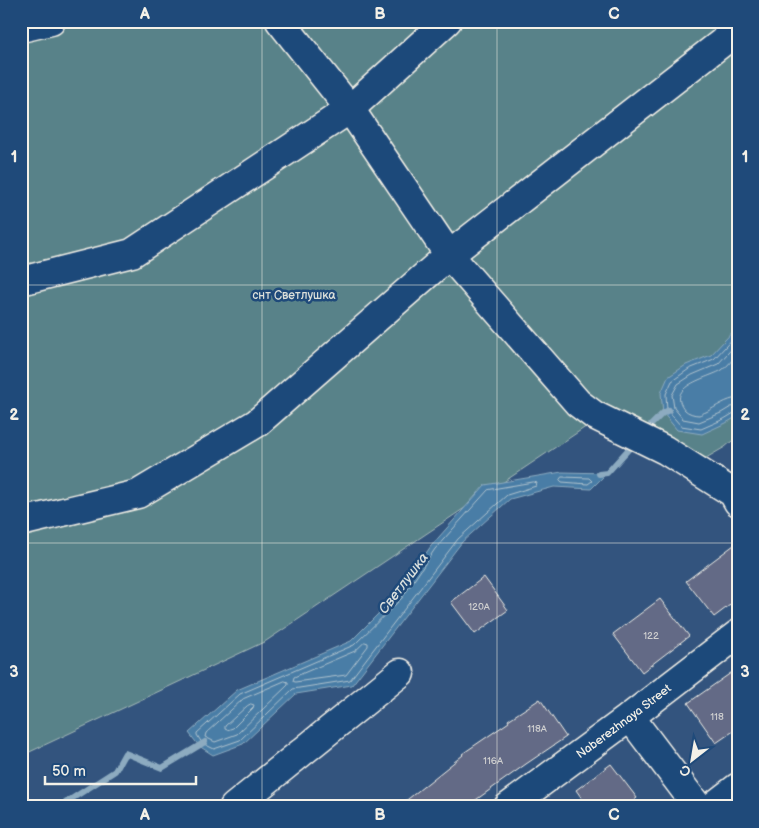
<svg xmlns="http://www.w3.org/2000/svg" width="759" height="828" viewBox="0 0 759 828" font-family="'Balsamiq Sans',sans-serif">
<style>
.green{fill:#588289;stroke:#a6bab8}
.water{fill:#497da6;stroke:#8dabc0}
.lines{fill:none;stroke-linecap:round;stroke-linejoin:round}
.shore{stroke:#b0c3ce;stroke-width:1}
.stream{stroke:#8dabc0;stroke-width:6}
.building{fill:#636b86;stroke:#f4f1e8}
.minor-casing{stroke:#f4f1e8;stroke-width:31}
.minor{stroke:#1f4a7a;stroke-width:28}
.grid{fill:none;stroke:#f4f1e8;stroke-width:1;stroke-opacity:0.55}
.labels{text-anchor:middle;stroke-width:5;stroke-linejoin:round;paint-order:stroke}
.number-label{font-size:10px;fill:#d0d0d0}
.park-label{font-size:12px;fill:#dde0da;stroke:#1f4a7a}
.street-label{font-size:12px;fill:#f4f1e8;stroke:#1f4a7a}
.water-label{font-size:14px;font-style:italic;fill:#dae0de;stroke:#1f4a7a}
.neatline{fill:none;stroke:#f4f1e8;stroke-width:2}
.grid-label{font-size:16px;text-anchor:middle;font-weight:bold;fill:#f4f1e8}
</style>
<rect width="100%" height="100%" fill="#33547e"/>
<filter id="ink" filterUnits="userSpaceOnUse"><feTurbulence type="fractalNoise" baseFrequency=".02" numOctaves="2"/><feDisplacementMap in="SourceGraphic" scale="10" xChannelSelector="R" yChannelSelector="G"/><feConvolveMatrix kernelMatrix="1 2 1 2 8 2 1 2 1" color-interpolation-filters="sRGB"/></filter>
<g filter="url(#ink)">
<path class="green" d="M21,21H738V436L725,447L706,458L641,436L616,423L614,408L266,641L21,756Z"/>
<path class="water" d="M738,326V416L726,423L702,434L677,430L663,413L661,393L668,377L686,365L711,355Z
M562,472L607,473L591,489L554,487L510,499L462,542L352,685L296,694L243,744L213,755L199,746L189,733L237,690L351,641L398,594L431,546L485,485Z"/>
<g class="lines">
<path class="shore" d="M738,333L714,359L689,369L672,381L666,394L667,410L681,426L701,429L724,419L734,413L738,412
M738,342L718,364L692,375L678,384L672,395L674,408L683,419L699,422L721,413L731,407L738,406
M738,353C733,359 728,366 722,370C709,378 664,386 685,410C688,413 694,415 699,415C700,415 705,412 706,412C716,407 726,399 738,398
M562,477L589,478L592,481L588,484L562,482L560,480Z
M534,482L537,483L536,486L507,495L458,539L350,680L293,689L240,740L214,749L202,743L197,735V733L240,694L354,645L402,598L435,549L488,490Z
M365,642L368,643V646L346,675L295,682L293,681L294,677L355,651Z
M285,681L288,682V685L237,734L215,742L205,737L206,733L243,699Z
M251,704L254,705L253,708L233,728L227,730L225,729V726L247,706Z"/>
<path class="stream" d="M643,433L663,413L669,410
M599,474L607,473L635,442
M24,807L27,801L47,807
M59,807L115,771L125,753L162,768L205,742"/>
</g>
<path class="building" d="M738,542V599L714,617L686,581Z
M484,577L508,610L475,634L451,602Z
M660,599L689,636L642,672L613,634Z
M738,668V728L716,743L688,703Z
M540,699L566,737L526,764L466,807H398L463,755L462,754L509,722L508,720Z
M611,764L637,798L625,807H588L576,790Z"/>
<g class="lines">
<g class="minor-casing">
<g id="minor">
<path d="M280,21L350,109L449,255L578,403L594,415L665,450L733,493L738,502"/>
<path d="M21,28L51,21"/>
<path d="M21,281L132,253L350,109L447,21"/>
<path d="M21,522L138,494L257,423L449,255L724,41L737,21"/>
<path d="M630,717L698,807"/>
<path d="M234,807L400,673"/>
<path id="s1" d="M508,807L630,717L738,634"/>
<path d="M712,807L738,787"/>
</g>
</g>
<use href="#minor" class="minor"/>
</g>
</g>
<path class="grid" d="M262,21V807M497,21V807M21,285H738M21,543H738"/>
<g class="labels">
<g class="number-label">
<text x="479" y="610">120А</text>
<text x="651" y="639">122</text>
<text x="717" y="720">118</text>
<text x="537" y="732">118А</text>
<text x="493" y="764">116А</text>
</g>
<g class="park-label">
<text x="294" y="299">снт Светлушка</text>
</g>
<g class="street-label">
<text dy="4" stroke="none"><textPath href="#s1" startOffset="144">Naberezhnaya Street</textPath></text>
</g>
<g class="water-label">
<text transform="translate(403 583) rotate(-53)" y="5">Светлушка</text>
</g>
</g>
<rect width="759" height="828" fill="none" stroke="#1f4a7a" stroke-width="55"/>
<g transform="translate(692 760) rotate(211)" stroke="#1f4a7a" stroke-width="4" paint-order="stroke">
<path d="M0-4L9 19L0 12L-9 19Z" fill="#f4f1e8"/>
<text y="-8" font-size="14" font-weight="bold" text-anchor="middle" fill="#f4f1e8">С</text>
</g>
<path d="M45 776v8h151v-8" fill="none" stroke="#f4f1e8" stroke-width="2.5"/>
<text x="52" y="776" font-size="15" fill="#f4f1e8" stroke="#1f4a7a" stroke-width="4" paint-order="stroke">50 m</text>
<rect x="28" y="28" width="704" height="772" class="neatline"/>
<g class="grid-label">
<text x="145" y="19">A</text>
<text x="380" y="19">B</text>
<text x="614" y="19">C</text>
<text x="14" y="162">1</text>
<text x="745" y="162">1</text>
<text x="14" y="420">2</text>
<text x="745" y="420">2</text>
<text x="14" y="677">3</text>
<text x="745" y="677">3</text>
<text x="145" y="820">A</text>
<text x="380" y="820">B</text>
<text x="614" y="820">C</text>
</g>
</svg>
